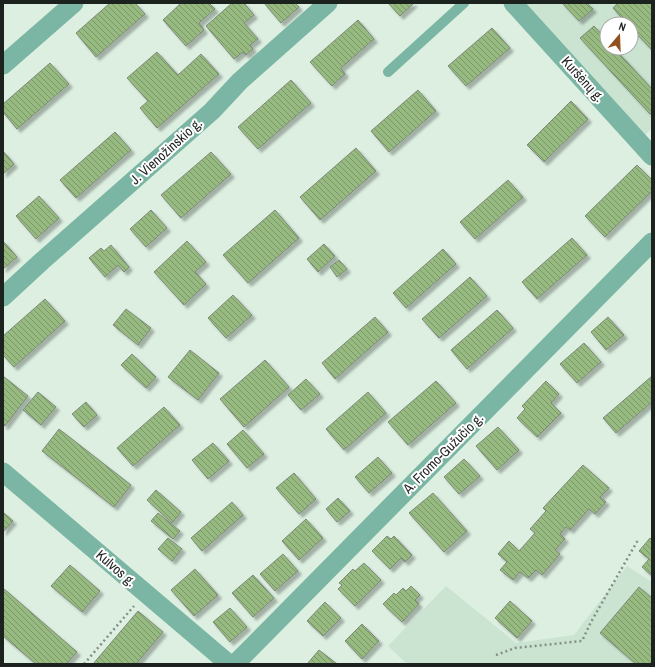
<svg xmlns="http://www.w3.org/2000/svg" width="655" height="667" viewBox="0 0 655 667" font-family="'Archivo Narrow',sans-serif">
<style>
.built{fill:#cae4d1;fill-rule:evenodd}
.building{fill:url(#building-back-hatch);stroke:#7e8978;filter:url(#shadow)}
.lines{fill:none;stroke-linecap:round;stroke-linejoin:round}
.path{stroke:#839087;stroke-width:2.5;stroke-dasharray:2 3;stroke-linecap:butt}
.service{stroke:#7bb5a3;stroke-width:10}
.minor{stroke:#7bb5a3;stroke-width:19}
.labels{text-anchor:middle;stroke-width:4;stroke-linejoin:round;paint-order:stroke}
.street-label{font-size:14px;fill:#1c221d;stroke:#fff}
</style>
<defs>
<pattern id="building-back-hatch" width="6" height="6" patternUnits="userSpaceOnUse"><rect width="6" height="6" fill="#97ba81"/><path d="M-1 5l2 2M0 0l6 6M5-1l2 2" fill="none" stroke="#7a9769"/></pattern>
<filter id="shadow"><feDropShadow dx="3.5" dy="3.5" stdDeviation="1" flood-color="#0004"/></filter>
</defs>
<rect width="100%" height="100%" fill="#dcefe1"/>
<path class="built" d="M525,3H652V128L645,135ZM607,24H631V48H607Z
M627,566L652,582V664H407L388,646L446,586L516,643L574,635Z"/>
<path class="building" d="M110,3H135L145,14L96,57L76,33Z
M181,3H209L215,9L199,23L204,30L186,46L163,20Z
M232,3H244L254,15L244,23L258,39L250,45L253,49L246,55L243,52L234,59L206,26Z
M264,3H295L299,7L281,23Z
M388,3H414L400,16Z
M562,3H587L593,9L579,21Z
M618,3H652V50L631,28V24H627L613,8Z
M358,20L374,39L341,68L345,74L332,86L310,62Z
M594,26L607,40V48H614L652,89V112L650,114L580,38Z
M492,28L510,48L466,86L448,66Z
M157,52L178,75L201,54L219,74L157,128L140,108L148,101L127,78Z
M50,63L69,84L17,129L3,112V104Z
M291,80L311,103L258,149L238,127Z
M418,90L436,111L389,152L371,131Z
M571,101L588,119L544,162L527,145Z
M115,132L131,150L76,198L60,180Z
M356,148L376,171L320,220L300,197Z
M3,151L14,164L3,174Z
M211,152L231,174L181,218L161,195Z
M637,165L652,180V191L605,237L585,216Z
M508,180L523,197L475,239L460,222Z
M39,196L59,218L36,239L16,216Z
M151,210L167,228L146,247L130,229Z
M275,210L299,238L248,283L223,255Z
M572,238L587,255L537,299L522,282Z
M3,241L17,257L3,269Z
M187,241L206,262L195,272L206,284L184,305L154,272Z
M324,244L335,256L318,272L307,259Z
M111,245L129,267L124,272L118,265L105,277L89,258L101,248L104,251Z
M443,249L456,264L406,308L393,293Z
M339,260L347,269L337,277L330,267Z
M470,277L487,296L439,338L422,319Z
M233,295L252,315L226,338L208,318Z
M45,299L65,321L14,367L3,355V336Z
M126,309L151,328L138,345L113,325Z
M497,310L513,328L467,369L451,350Z
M375,317L388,332L335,379L322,363Z
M608,317L624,335L606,350L591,332Z
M584,343L601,362L577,383L560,364Z
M190,350L219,373L198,400L168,377Z
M132,354L156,377L146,388L121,365Z
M265,360L289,387L244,427L220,399Z
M3,376L28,396L5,426L3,425Z
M652,376V402L616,433L603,418Z
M306,379L320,394L301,410L288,395Z
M436,381L456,403L408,445L388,422Z
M546,381L559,394L551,403L561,413L537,437L517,418L525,409L522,406Z
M38,392L56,407L41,425L23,410Z
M368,392L386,413L344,450L326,429Z
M86,402L97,415L84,427L72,414Z
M164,407L180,425L133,466L117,448Z
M498,427L519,450L497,470L476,446Z
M59,429L131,485L114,507L42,451Z
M243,430L264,454L247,468L227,444Z
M213,443L229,461L208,479L192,460Z
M378,457L392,473L369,493L355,477Z
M464,459L480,476L459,494L444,477Z
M583,465L609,488L600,497L606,502L595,514L589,509L570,530L566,527L560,534L565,539L555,550L560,554L542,575L536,570L528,578L520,572L513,580L500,570L507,562L498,554L509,541L519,551L535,533L530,529L546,511L543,508Z
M294,473L316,499L299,514L276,488Z
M156,490L181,512L172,523L147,500Z
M433,493L467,531L444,552L409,513Z
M338,498L350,511L337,522L326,509Z
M232,502L243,515L202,551L191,538Z
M3,512L13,521L3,532Z
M158,513L180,531L173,539L151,521Z
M306,519L323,538L299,560L282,541Z
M387,536L391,539L394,536L412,555L405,562L401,558L390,569L372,551Z
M168,538L182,549L172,561L158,549Z
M650,538L652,540V576L642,567L649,559L639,551Z
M283,554L298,571L275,591L260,574Z
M364,563L381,580L355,606L338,589L342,585L339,583L353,569L355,571Z
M70,565L100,591L82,612L51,586Z
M195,569L218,595L194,616L171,590Z
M253,575L274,598L253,617L232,593Z
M411,586L420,595L415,600L419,604L402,622L383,604L394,593L396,595L403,588L406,591Z
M639,587L652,598V664H636L600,633Z
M3,588L77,652L66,664H36L3,636Z
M510,601L532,621L517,638L495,618Z
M325,602L341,618L323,636L307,621Z
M230,608L247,627L230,642L213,622Z
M138,611L163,632L136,664H93Z
M362,624L379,641L362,659L345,641Z
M319,650L337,664H307Z"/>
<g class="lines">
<path class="path" d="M496,655L515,648L582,641L591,622L638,540
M84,664L134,606"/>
<path class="service" d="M388,72L464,3"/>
<path class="minor" d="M513,3L652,156
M3,65L74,3
M3,297L42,261L212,111L240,81L328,3
M3,472L229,664
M235,664L652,242"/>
</g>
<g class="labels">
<g class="street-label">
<text transform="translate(583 79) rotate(48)" y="5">Kuršėnų g.</text>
<text transform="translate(166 151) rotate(-42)" y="5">J. Vienožinskio g.</text>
<text transform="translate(443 453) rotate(-45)" y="5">A. Fromo-Gužučio g.</text>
<text transform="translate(116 568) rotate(41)" y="5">Kulvos g.</text>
</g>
</g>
<rect width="655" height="667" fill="none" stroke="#1c221d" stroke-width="8"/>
<g transform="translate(619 36) rotate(19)"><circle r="19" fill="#ffffff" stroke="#a4a7a5"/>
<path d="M0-3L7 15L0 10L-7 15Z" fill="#93521d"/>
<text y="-6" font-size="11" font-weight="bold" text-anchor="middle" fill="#1c221d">N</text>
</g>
</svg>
